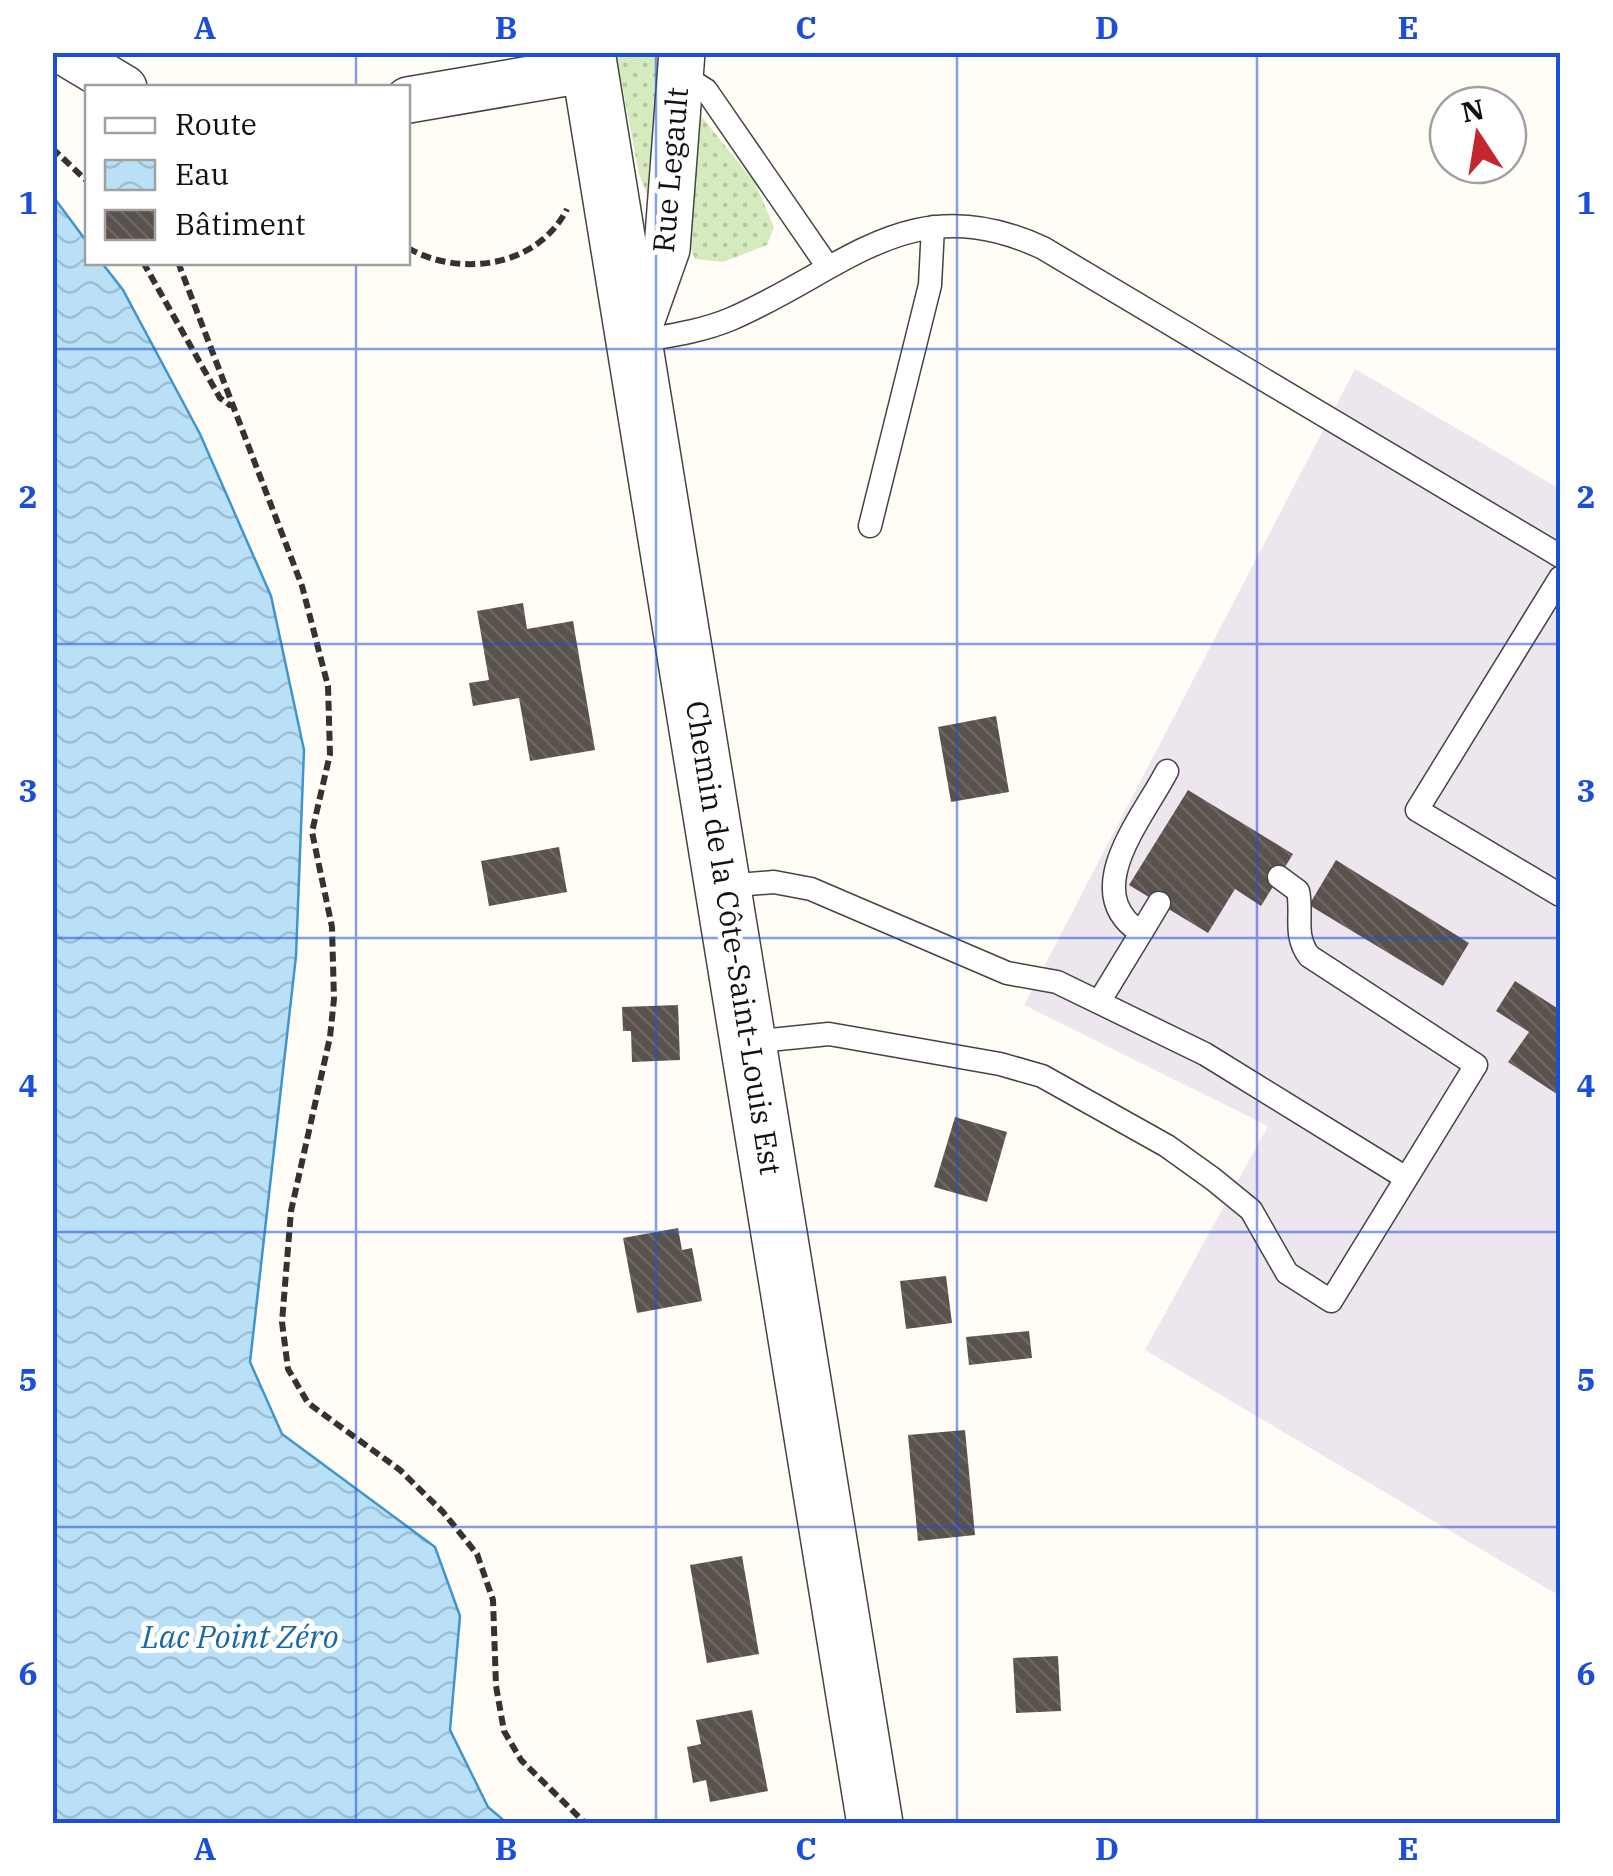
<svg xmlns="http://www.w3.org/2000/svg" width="1613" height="1876" viewBox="0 0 1613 1876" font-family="'IBM Plex Serif',serif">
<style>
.industrial{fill:#eee6ef}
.grass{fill:url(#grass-dots)}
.water{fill:url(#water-waves);stroke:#3f96cf;stroke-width:2.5}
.building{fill:url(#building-back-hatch)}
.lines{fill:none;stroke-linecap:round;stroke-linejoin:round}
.service-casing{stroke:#444;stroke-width:25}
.minor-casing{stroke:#444;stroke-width:48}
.tertiary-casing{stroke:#444;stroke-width:58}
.path{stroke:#333;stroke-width:6;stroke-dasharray:10 5;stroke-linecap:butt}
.service{stroke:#fff;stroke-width:22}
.minor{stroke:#fff;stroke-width:45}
.tertiary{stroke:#fff;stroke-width:55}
.grid{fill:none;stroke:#1d4ed8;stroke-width:2.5;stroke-opacity:0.55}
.labels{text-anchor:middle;stroke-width:10;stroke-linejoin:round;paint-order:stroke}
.street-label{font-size:30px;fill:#111;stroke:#fff}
.water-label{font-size:32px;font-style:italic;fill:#1768a6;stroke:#fff}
.neatline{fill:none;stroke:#1d4ed8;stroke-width:4}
.grid-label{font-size:32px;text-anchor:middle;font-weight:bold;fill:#1d4ed8}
</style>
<defs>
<pattern id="grass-dots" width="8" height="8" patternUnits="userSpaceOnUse" patternTransform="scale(2.5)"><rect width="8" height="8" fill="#d5ebbd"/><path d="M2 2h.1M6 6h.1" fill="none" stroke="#b6c8a1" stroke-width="1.8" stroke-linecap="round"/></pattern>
<pattern id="water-waves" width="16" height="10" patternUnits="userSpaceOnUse" patternTransform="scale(2.5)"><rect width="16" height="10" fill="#b9e0f7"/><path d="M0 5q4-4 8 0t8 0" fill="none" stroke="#9ebfd3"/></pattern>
<pattern id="building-back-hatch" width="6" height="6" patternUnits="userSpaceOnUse" patternTransform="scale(2.5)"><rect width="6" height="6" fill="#5a524d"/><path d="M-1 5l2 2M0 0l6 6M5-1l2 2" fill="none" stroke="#6d6662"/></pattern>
</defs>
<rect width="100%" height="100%" fill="#fffdf5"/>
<path class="industrial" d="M1355,369L1560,489V1596L1145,1350L1268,1126L1024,1005Z"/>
<path class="grass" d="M616,53H664L651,204L639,174Z
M697,111L755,183L774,227L767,245L723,262L695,259L688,242Z"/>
<path class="water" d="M52,195L87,242L88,262L102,263L123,290L200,434L271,596L304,750L296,956L250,1362L282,1434L435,1547L460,1616L450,1730L488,1807L507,1823H53Z"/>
<path class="building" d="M523,603L527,629L573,621L595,750L530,761L519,698L473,706L469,683L489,680L477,611Z
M996,716L1009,792L951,802L938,727Z
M1188,790L1293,854L1261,906L1235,889L1208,933L1129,885Z
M559,847L567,892L489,906L481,861Z
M1336,860L1469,943L1443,986L1309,905Z
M1515,981L1560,1010V1096L1508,1062L1529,1032L1496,1011Z
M678,1005L680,1060L632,1062L631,1031H623L622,1007Z
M955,1117L1007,1132L987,1202L934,1187Z
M678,1228L682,1250L692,1248L702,1301L637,1313L623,1238Z
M946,1276L952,1323L906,1329L900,1281Z
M1029,1331L1032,1358L969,1365L966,1337Z
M965,1430L975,1535L918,1541L908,1435Z
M742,1556L759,1654L707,1663L690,1565Z
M1058,1656L1061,1711L1016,1713L1013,1658Z
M752,1710L768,1791L710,1802L706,1780L693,1783L687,1747L701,1744L696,1720Z"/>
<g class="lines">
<g class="service-casing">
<path id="service" d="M680,74L706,90L828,267
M634,342C667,336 700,332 731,319C845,270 910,186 1043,248L1560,556
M870,526L930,285L933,227
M1560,578L1417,810L1560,895
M725,886L774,882L811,889L1007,973L1057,982L1205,1054L1406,1178
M1141,933L1159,903
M1099,1002L1141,933C1078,892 1141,821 1167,771
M750,1042L829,1034L1000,1064L1042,1076L1167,1146L1213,1179L1251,1210L1287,1273L1331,1301L1476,1065L1309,956C1293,935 1303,914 1298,891L1279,877"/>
</g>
<g class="minor-casing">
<path id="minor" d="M64,52L124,88
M408,100L589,69
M634,342L667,249L682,52"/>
</g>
<g class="tertiary-casing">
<path id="tertiary" d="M587,52L875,1824"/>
</g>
<path class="path" d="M52,148L88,182
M408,248C460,278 538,267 567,209
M143,262L220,398L231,406
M178,262L302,586L328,686L330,754L312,832L332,927L334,999L330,1037L291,1211L282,1322L288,1369L308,1403L400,1470L443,1512L477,1554L493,1600L496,1686L504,1731L521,1760L586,1824"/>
<use href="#service" class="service"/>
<use href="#minor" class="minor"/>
<use href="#tertiary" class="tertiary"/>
</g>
<path class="grid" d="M356,52V88M656,52V1824M957,52V1824M1257,52V1824M356,262V1824M52,349H1560M52,644H1560M52,938H1560M52,1232H1560M52,1527H1560"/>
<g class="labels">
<g class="street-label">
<text transform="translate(671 170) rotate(-85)" y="10">Rue Legault</text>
<text transform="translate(733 938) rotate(81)" y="10">Chemin de la Côte-Saint-Louis Est</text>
</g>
<g class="water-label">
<text x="240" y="1648">Lac Point Zéro</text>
</g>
</g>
<rect width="1613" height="1876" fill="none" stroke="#ffffff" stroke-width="110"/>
<rect x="85" y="85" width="325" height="180" fill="#ffffff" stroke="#a0a0a0" stroke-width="2.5"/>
<rect x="105" y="118" width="50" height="15" fill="#ffffff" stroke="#a0a0a0" stroke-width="2.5"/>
<text x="175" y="135" font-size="30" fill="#111111">Route</text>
<rect x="105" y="160" width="50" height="30" fill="url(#water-waves)" stroke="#a0a0a0" stroke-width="2.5"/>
<text x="175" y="185" font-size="30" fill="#111111">Eau</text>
<rect x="105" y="210" width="50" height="30" fill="url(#building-back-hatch)" stroke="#a0a0a0" stroke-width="2.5"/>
<text x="175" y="235" font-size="30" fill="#111111">Bâtiment</text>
<g transform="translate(1478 135) rotate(348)"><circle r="48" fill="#ffffff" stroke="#a0a0a0" stroke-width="2.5"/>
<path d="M0-8L18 38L0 25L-18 38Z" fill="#c4262e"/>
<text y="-15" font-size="28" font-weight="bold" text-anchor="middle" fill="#111111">N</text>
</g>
<rect x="55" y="55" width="1503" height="1766" class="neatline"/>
<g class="grid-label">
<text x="205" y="39">A</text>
<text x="506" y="39">B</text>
<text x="806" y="39">C</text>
<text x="1107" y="39">D</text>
<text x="1408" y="39">E</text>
<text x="28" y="214">1</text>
<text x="1586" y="214">1</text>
<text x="28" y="508">2</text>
<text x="1586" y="508">2</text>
<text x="28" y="802">3</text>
<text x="1586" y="802">3</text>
<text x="28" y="1097">4</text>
<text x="1586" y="1097">4</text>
<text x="28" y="1391">5</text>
<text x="1586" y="1391">5</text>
<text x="28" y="1685">6</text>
<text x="1586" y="1685">6</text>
<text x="205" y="1860">A</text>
<text x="506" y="1860">B</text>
<text x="806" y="1860">C</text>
<text x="1107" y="1860">D</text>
<text x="1408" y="1860">E</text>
</g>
</svg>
